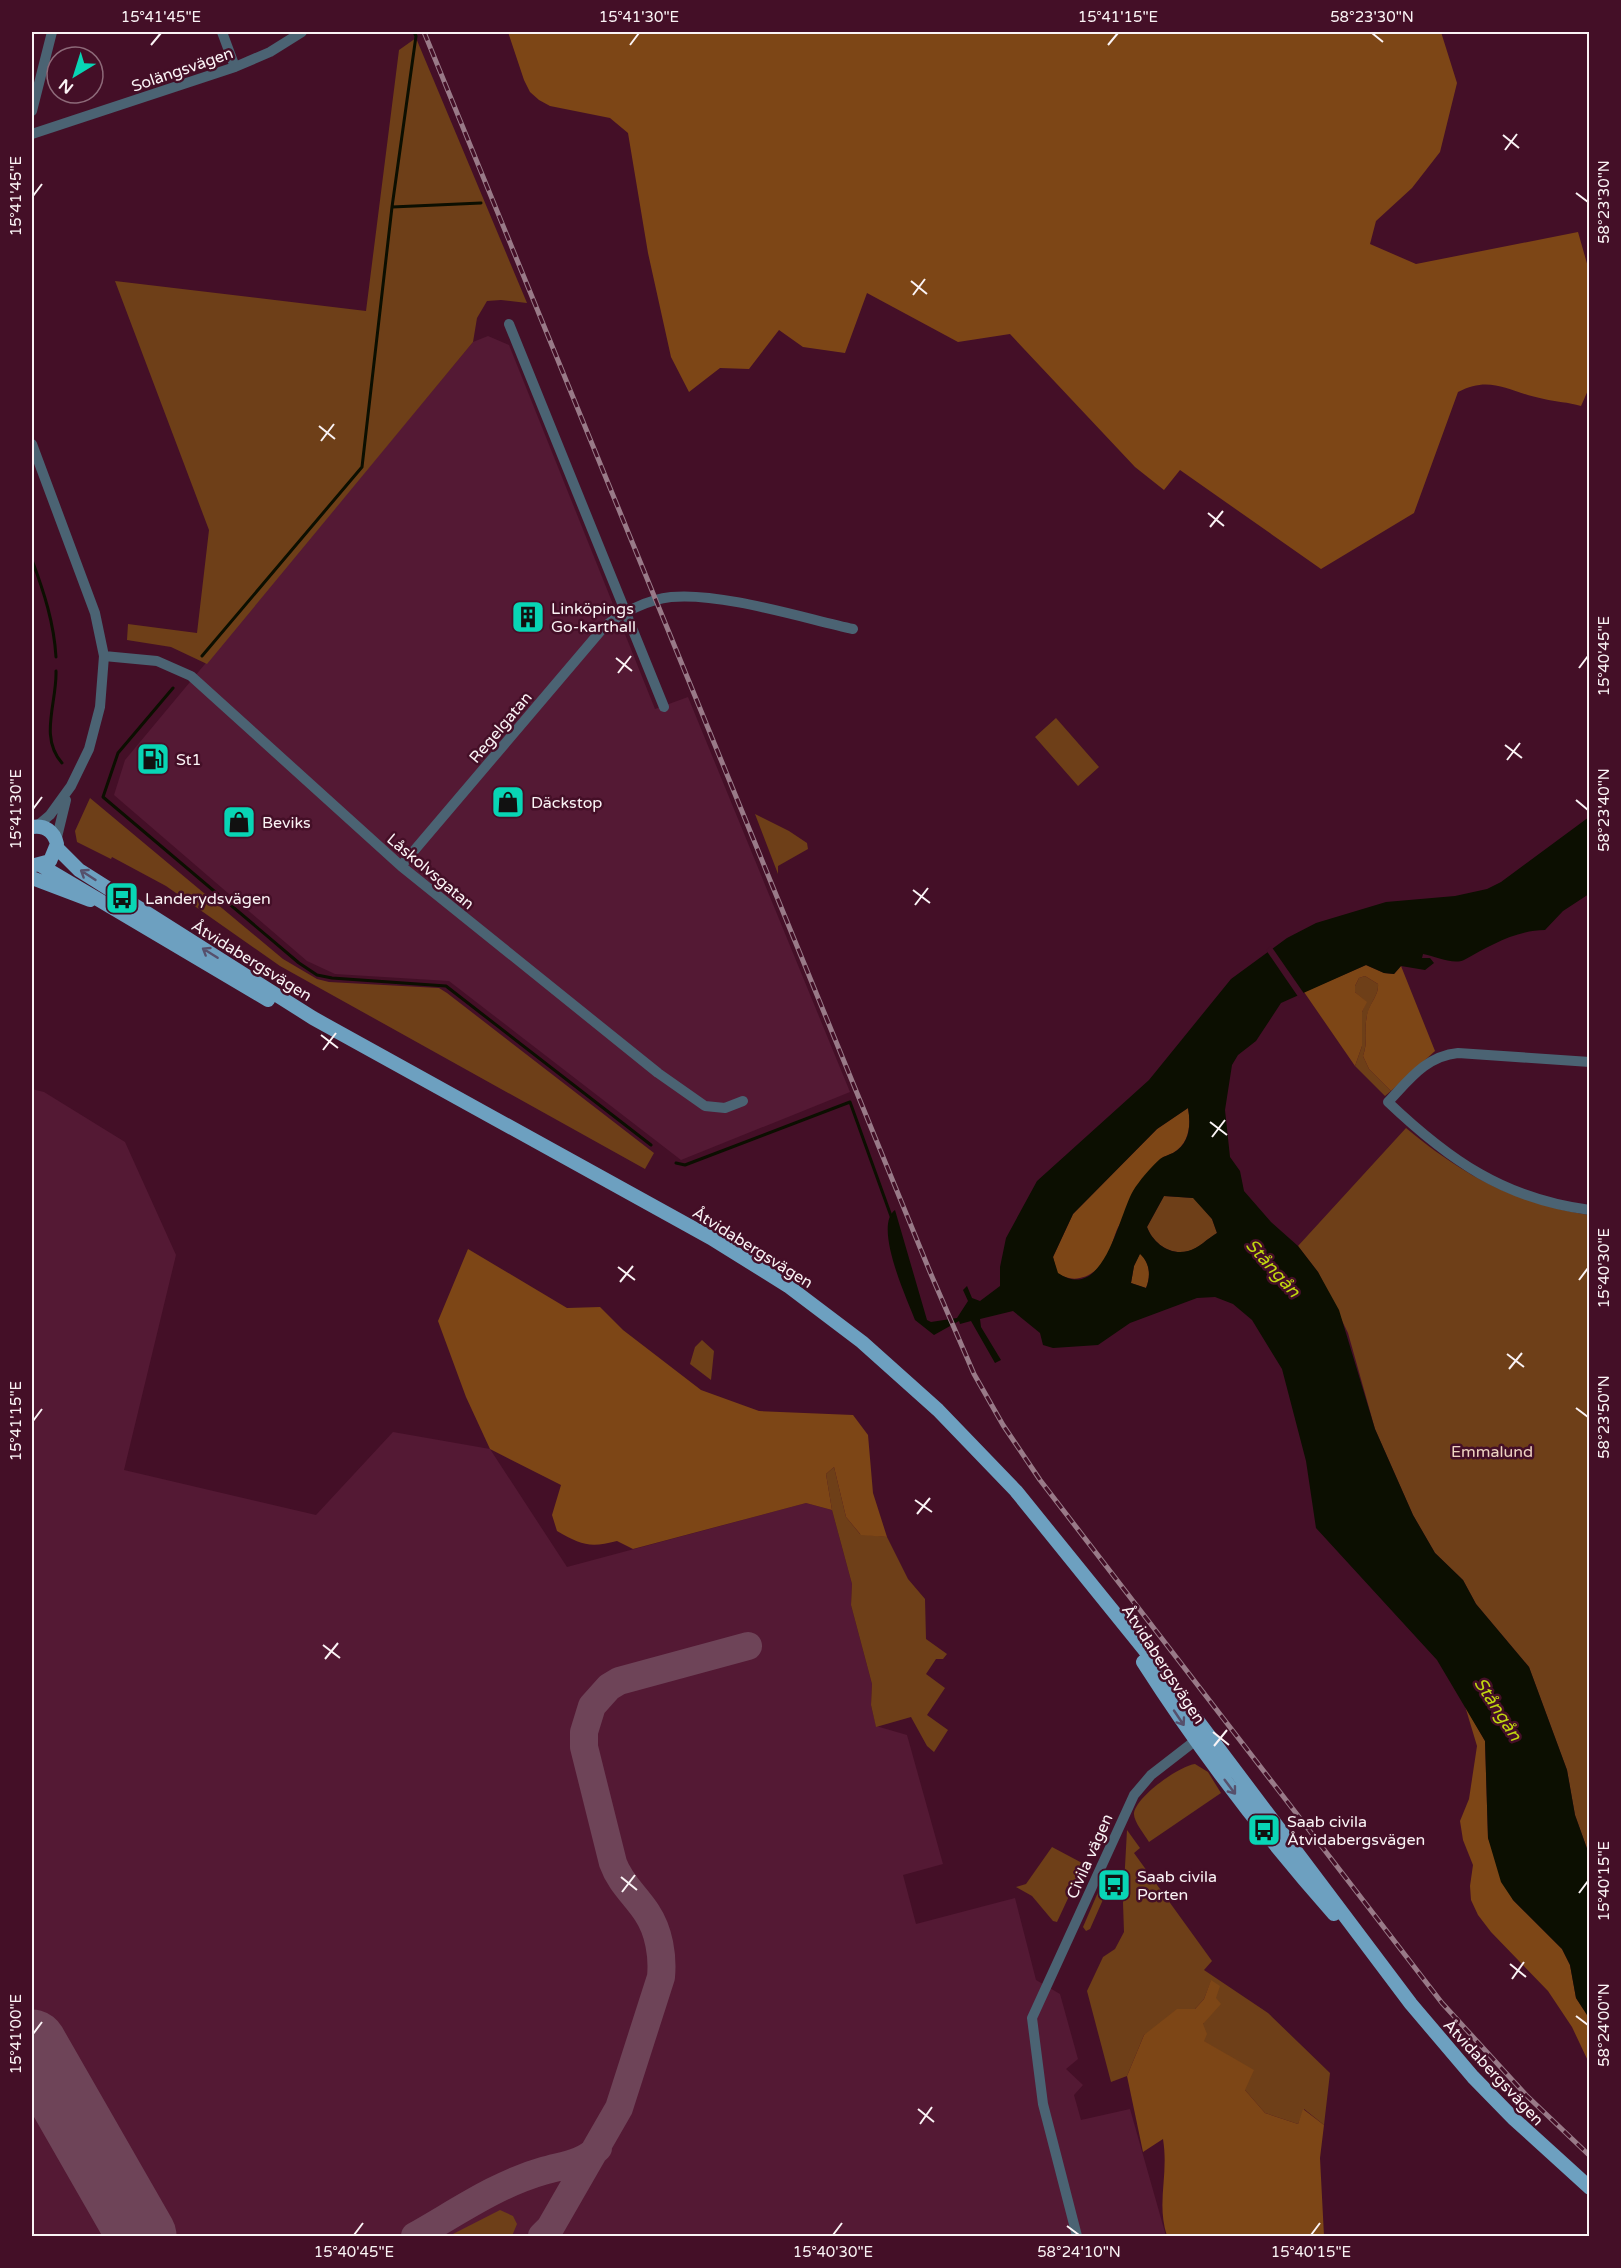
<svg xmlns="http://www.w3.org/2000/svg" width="1621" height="2268" viewBox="0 0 1621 2268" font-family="'Varela Round',sans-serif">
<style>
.built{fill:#541934}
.green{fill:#6e3f18}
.forest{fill:#7d4616}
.water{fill:#0c0f01;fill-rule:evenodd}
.pier{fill:#440f27}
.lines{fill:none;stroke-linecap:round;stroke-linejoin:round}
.stream{stroke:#0c0f01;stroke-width:3}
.taxiway{stroke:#6e4458;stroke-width:28}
.runway{stroke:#6e4458;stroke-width:69}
.minor{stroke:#4b6373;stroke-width:10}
.major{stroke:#6da0c0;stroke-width:14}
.rail-casing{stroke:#997a88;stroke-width:5}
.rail{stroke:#440f27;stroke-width:3;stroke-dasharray:9;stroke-linecap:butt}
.oneway{stroke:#56506c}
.ticks{fill:none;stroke:#faf3f5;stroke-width:2}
.labels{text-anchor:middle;stroke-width:5;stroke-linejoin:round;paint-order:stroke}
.street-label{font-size:16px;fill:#faf3f5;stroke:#440f27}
.poi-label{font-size:16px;fill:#faf3f5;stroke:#440f27;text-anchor:start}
.park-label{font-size:16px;fill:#eed4c2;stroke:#440f27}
.water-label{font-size:18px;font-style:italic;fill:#c1d710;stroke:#440f27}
.neatline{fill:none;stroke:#faf3f5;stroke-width:2}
.ticks-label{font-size:15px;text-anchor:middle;fill:#faf3f5}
</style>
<rect width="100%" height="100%" fill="#440f27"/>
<path class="built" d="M488,336L509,345L655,709L688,697L850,1092L681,1160L449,981L335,974L307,961L114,795L125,760L473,342Z
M32,1089L44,1092L125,1142L176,1255L124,1470L316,1515L393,1432L490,1449L567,1567L806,1503L832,1510L852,1584L851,1605L872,1684L871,1705L876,1726L907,1735L943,1864L903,1875L916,1924L1015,1898L1036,1980L1060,1994L1078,2059L1066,2069L1083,2085L1074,2095L1081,2120L1130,2109L1166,2236H32Z"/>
<path class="green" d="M416,38L527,303L501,300L487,301L477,318L473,342L207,664L171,647L127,640L128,624L197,633L209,530L115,281L366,311L399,50Z
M1056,718L1099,767L1078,786L1035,737Z
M90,798L283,959L317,979L329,982L439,988L447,993L654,1153L645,1169L280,966L166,886L112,857L111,859L77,842L75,831Z
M755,814L789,831L807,843L808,849L778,866V874Z
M1365,976L1378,984C1379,994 1371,1002 1368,1012C1363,1026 1369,1039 1363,1056L1369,1069L1391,1091L1385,1096L1355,1066L1362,1046V1012L1366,1002L1355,992V986L1359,978Z
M1406,1128C1465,1177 1513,1202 1589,1215V1854L1575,1815L1567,1770L1529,1667L1476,1604L1463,1580L1435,1553L1413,1515L1375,1429L1348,1333L1318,1272L1298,1246Z
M1164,1196L1194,1198L1212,1219L1217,1233C1208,1238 1198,1249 1189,1251C1170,1256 1153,1243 1147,1227Z
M702,1340L714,1351L711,1380L690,1364L695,1347Z
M834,1467L846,1517L860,1534L887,1537L908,1579L925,1599L926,1639L947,1654L943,1659H936L926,1674L945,1688L927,1715L948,1730L934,1752L927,1746L911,1717L876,1727L871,1705L872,1684L851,1605L852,1584L832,1510L826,1474Z
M1195,1764L1208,1772L1221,1793L1149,1842C1145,1835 1133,1821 1134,1813C1137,1796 1179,1766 1195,1764Z
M1127,1830L1140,1848L1134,1853L1212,1961L1204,1970L1268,2013L1330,2073L1324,2125L1304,2109L1298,2124L1265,2113L1245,2090L1227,2055L1203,2041V2024L1216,1998L1211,1981L1204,1999L1195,2009L1144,2035L1127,2076L1111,2082L1087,1991L1103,1957L1115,1949L1124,1932L1123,1903Z
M1052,1847L1084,1864L1057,1922L1053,1921L1032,1896L1016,1887L1026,1884Z
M1107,1880L1109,1886L1090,1929L1086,1931L1083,1927L1102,1883Z
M500,2210L513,2216L517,2224L512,2236H449Z"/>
<path class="forest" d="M508,32H1441L1457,83L1440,152L1412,188L1376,221L1370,244L1416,264L1578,232L1590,274L1589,388L1581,406C1568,402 1556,402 1544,399C1510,393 1492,374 1458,392L1414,513L1321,569L1180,470L1164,490L1135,467L1010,334L958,342L867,293L845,353L803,347L779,330L749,369L720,368L689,392L671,357L648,253L628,133L610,118L550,106L539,100L530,92L524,80Z
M1366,965L1384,973L1394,974L1401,966L1435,1051L1391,1091L1369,1069L1363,1056C1369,1039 1363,1026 1368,1011C1371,1002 1379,994 1378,984L1365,976L1359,978L1355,986V992L1367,1002L1362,1012V1046L1355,1066L1304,992Z
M1188,1108C1191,1124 1190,1143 1173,1153C1169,1155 1164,1156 1161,1159C1148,1171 1131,1205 1121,1222C1112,1236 1112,1255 1099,1267C1087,1279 1072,1283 1057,1273L1053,1257L1073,1214L1157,1129Z
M468,1249L567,1308L600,1307L623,1330L701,1390L759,1411L853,1415L868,1435L873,1493L887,1537L861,1535L846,1517L834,1467L826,1474L832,1510L806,1503L633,1549L617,1541C590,1548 581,1545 557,1531L552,1515L561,1485L490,1449L466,1397L438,1321Z
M1140,1253C1150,1263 1151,1276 1146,1288L1131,1283L1134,1266Z
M1465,1706L1485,1741L1488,1838L1513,1900L1562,1949L1570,1965L1576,1998L1589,2018V2063L1572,2027L1548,1991L1491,1932L1478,1915L1471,1900L1470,1886L1473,1865L1463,1840L1460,1821L1469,1799L1477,1746Z
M1211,1980L1220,1986L1216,1998L1221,2004L1203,2024L1207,2034L1204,2041L1254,2070L1245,2090L1265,2113L1298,2124L1303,2109L1324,2125L1320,2158L1324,2236H1167C1156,2202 1169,2176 1163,2139L1143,2152L1127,2076L1144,2035L1177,2009H1195L1204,1999Z"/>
<path class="water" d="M1589,817V894L1563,911L1545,930C1516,930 1489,946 1464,960C1453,965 1434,956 1423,954L1422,958H1430L1434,963L1425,970L1401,966L1394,974L1384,973L1366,965L1281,1003L1256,1041L1238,1055L1232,1065L1225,1110L1230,1157L1240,1171L1244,1191L1271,1222L1298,1246L1318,1272L1339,1310L1375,1429L1413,1515L1435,1553L1463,1580L1476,1604L1529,1667L1567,1770L1575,1815L1589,1854V2018L1576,1998L1570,1965L1562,1949L1513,1900L1501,1882L1488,1838L1485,1741L1437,1660L1316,1528L1306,1461L1282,1369L1252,1320L1233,1304L1215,1297L1197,1298L1130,1323L1098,1345L1053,1348L1043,1345L1040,1333L1013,1311L980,1319L981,1327L1001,1360L995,1363L971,1321L960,1324L959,1321L934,1335L915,1320C907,1299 873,1226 895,1210L927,1320L931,1322L957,1318L968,1301L963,1290L967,1286L972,1298L980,1301L1000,1286V1267L1006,1238L1037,1181L1149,1080L1231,979L1287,938L1316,923L1386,902L1455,896L1487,889L1501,882ZM1188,1108C1191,1125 1190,1144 1173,1153C1169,1155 1164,1156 1160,1159C1151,1167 1139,1181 1133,1191C1118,1217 1104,1304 1058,1273L1053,1257L1073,1214L1157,1129ZM1164,1196L1193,1198L1212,1219L1217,1233C1208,1238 1198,1249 1188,1251C1170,1256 1153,1243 1147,1227ZM1140,1254C1150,1263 1151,1276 1146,1288L1131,1283L1134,1266Z"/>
<path class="pier" d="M1271,946L1305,995L1299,998L1266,950Z"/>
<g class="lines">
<path class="stream" d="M392,207L481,203
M32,560C44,592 54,623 56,657
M202,656L362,467L392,207L416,36L414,32
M56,671C57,703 39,737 62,763
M173,688L118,753L103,797L299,963L317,975L332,978L446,986L651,1145
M676,1163L685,1165L850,1102L891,1216"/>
<path class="taxiway" d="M415,2236C456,2213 497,2184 543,2171C563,2165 583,2164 598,2148
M542,2236L550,2228L619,2108L661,1977C663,1956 659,1931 647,1913C636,1896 620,1883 613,1863L584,1747V1732L592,1706L609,1687L619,1681L748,1646"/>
<path class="runway" d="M32,2044L142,2236"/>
<path class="minor" d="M222,32L235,67
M32,111L52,32
M32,134L235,67L270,52L302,32
M509,324L664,707
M32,444L95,613L104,656L100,707L89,749L71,786L50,815L37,826
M104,656L157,661L191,676L401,866L658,1073L705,1106L725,1108L743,1101
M56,841L66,800
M401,866L604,627C621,613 649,599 671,597C720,592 803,618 853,629
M1590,1062L1458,1053C1426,1056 1409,1080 1388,1102C1449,1160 1504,1199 1590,1210
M1077,2236L1043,2104L1032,2018L1134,1795L1151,1775L1200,1737"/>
<path class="major" d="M32,827C45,825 54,831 57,844L50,861L35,865
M57,848L79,870L313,1018L711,1238L788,1286L862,1342L938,1410L1016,1491L1143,1648L1411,2004L1473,2077L1514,2119L1590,2188
M40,865L268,1000
M32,878L90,900
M1143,1662C1200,1751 1264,1835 1334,1914"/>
<g class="rail-casing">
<path id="rail" d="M424,32L930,1272L974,1374L1003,1425L1040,1480L1442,2003L1526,2095L1590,2156"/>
</g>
<use href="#rail" class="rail"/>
</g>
<defs><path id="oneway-shaft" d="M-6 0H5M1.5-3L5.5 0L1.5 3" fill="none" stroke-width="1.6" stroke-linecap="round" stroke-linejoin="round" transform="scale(1.5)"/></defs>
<g class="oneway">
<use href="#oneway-shaft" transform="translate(88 875) rotate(-147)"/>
<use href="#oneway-shaft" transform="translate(210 953) rotate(-148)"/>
<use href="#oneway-shaft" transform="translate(1179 1718) rotate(56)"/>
<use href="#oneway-shaft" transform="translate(1230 1787) rotate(53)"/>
</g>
<path class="ticks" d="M1372,33L1383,42M151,45L161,33M630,45L639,33M1108,45L1118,33M1503,135L1519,148M1505,150L1517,134M1576,193L1588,202M33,196L42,184M911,281L927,294M913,295L925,279M319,426L335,439M321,441L334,424M1208,513L1224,526M1210,527L1223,511M616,658L632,671M1579,668L1588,656M618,673L631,656M1505,745L1522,758M1507,760L1520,743M1576,800L1588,810M33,809L42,797M913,890L930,903M915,905L928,888M321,1035L338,1048M323,1050L336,1033M1210,1122L1227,1135M1212,1137L1225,1120M618,1267L635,1280M1579,1280L1588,1268M620,1282L633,1266M1507,1354L1524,1367M1509,1369L1522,1353M1576,1408L1588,1417M33,1421L42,1409M915,1500L932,1512M917,1514L930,1498M323,1645L340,1658M325,1659L338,1643M1213,1732L1229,1745M1214,1746L1227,1730M621,1877L637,1890M622,1892L635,1875M1579,1893L1588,1881M1510,1964L1526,1977M1512,1979L1524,1962M1576,2016L1588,2025M33,2034L42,2022M918,2109L934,2122M920,2124L932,2107M1067,2226L1079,2235M354,2235L363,2223M833,2235L842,2223M1311,2235L1320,2223"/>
<defs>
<g id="building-square" transform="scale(1.725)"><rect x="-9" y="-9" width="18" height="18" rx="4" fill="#08d5b5" stroke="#440f27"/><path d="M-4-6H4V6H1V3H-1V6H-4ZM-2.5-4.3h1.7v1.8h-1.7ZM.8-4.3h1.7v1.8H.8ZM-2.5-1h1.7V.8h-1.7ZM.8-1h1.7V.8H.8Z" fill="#111"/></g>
<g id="fuel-square" transform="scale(1.725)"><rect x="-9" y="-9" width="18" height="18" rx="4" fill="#08d5b5" stroke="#440f27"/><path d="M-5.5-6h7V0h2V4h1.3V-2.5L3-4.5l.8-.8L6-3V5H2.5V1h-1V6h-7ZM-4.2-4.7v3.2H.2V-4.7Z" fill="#111"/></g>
<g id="shop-square" transform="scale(1.725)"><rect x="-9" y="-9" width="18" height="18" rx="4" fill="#08d5b5" stroke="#440f27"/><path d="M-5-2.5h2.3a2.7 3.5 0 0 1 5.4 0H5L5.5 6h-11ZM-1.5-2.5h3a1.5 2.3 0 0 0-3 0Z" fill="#111"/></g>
<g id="bus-square" transform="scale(1.725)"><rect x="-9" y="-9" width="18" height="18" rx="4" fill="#08d5b5" stroke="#440f27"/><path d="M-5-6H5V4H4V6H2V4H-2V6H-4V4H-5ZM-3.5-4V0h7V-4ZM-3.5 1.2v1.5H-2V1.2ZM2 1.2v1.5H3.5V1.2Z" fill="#111"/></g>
</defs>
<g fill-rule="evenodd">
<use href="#building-square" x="528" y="617"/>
<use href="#fuel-square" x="153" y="759"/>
<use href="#shop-square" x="508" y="802"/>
<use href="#shop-square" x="239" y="822"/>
<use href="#bus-square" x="122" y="898"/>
<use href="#bus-square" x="1264" y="1830"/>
<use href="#bus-square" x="1114" y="1885"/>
</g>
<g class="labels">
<g class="street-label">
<text transform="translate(182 69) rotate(-19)" y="6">Solängsvägen</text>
<text transform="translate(500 727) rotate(-50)" y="6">Regelgatan</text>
<text transform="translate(431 871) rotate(40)" y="6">Låskolvsgatan</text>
<text transform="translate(252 960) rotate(32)" y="6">Åtvidabergsvägen</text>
<text transform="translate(753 1247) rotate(32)" y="6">Åtvidabergsvägen</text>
<text transform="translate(1164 1664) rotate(57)" y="6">Åtvidabergsvägen</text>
<text transform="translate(1089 1856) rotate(-66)" y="6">Civila vägen</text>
<text transform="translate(1494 2072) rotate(47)" y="6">Åtvidabergsvägen</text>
</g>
<g class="poi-label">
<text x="551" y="614">Linköpings<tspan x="551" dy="18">Go-karthall</tspan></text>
<text x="176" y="765">St1</text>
<text x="531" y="808">Däckstop</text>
<text x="262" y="828">Beviks</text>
<text x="145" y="904">Landerydsvägen</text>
<text x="1287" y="1827">Saab civila<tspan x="1287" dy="18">Åtvidabergsvägen</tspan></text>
<text x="1137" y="1882">Saab civila<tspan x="1137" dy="18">Porten</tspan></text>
</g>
<g class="park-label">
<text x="1492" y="1457">Emmalund</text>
</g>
<g class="water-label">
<text transform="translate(1273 1268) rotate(48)" y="6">Stångån</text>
<text transform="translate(1498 1709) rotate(57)" y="6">Stångån</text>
</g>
</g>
<rect width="1621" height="2268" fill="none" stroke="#440f27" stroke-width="66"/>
<g transform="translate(75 75) rotate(218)"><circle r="28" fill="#440f27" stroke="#8d6a79" stroke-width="1.5"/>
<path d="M0-4.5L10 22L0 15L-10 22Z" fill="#08d5b5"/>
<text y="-9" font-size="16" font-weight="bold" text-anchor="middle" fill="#faf3f5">N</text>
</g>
<rect x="33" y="33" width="1555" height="2202" class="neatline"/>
<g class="ticks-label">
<text x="161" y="22">15°41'45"E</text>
<text x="639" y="22">15°41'30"E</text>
<text x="1118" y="22">15°41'15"E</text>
<text x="1372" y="22">58°23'30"N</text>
<text transform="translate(16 196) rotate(-90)" y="5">15°41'45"E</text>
<text transform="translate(1604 202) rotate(-90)" y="5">58°23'30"N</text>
<text transform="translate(1604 656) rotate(-90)" y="5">15°40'45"E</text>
<text transform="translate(16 809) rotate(-90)" y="5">15°41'30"E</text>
<text transform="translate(1604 810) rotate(-90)" y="5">58°23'40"N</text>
<text transform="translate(1604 1268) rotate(-90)" y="5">15°40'30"E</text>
<text transform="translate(1604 1417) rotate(-90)" y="5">58°23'50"N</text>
<text transform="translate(16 1421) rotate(-90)" y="5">15°41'15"E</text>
<text transform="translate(1604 1881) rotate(-90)" y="5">15°40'15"E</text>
<text transform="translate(1604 2025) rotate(-90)" y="5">58°24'00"N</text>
<text transform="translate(16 2034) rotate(-90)" y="5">15°41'00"E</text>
<text x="354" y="2257">15°40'45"E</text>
<text x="833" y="2257">15°40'30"E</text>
<text x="1079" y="2257">58°24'10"N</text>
<text x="1311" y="2257">15°40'15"E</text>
</g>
</svg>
